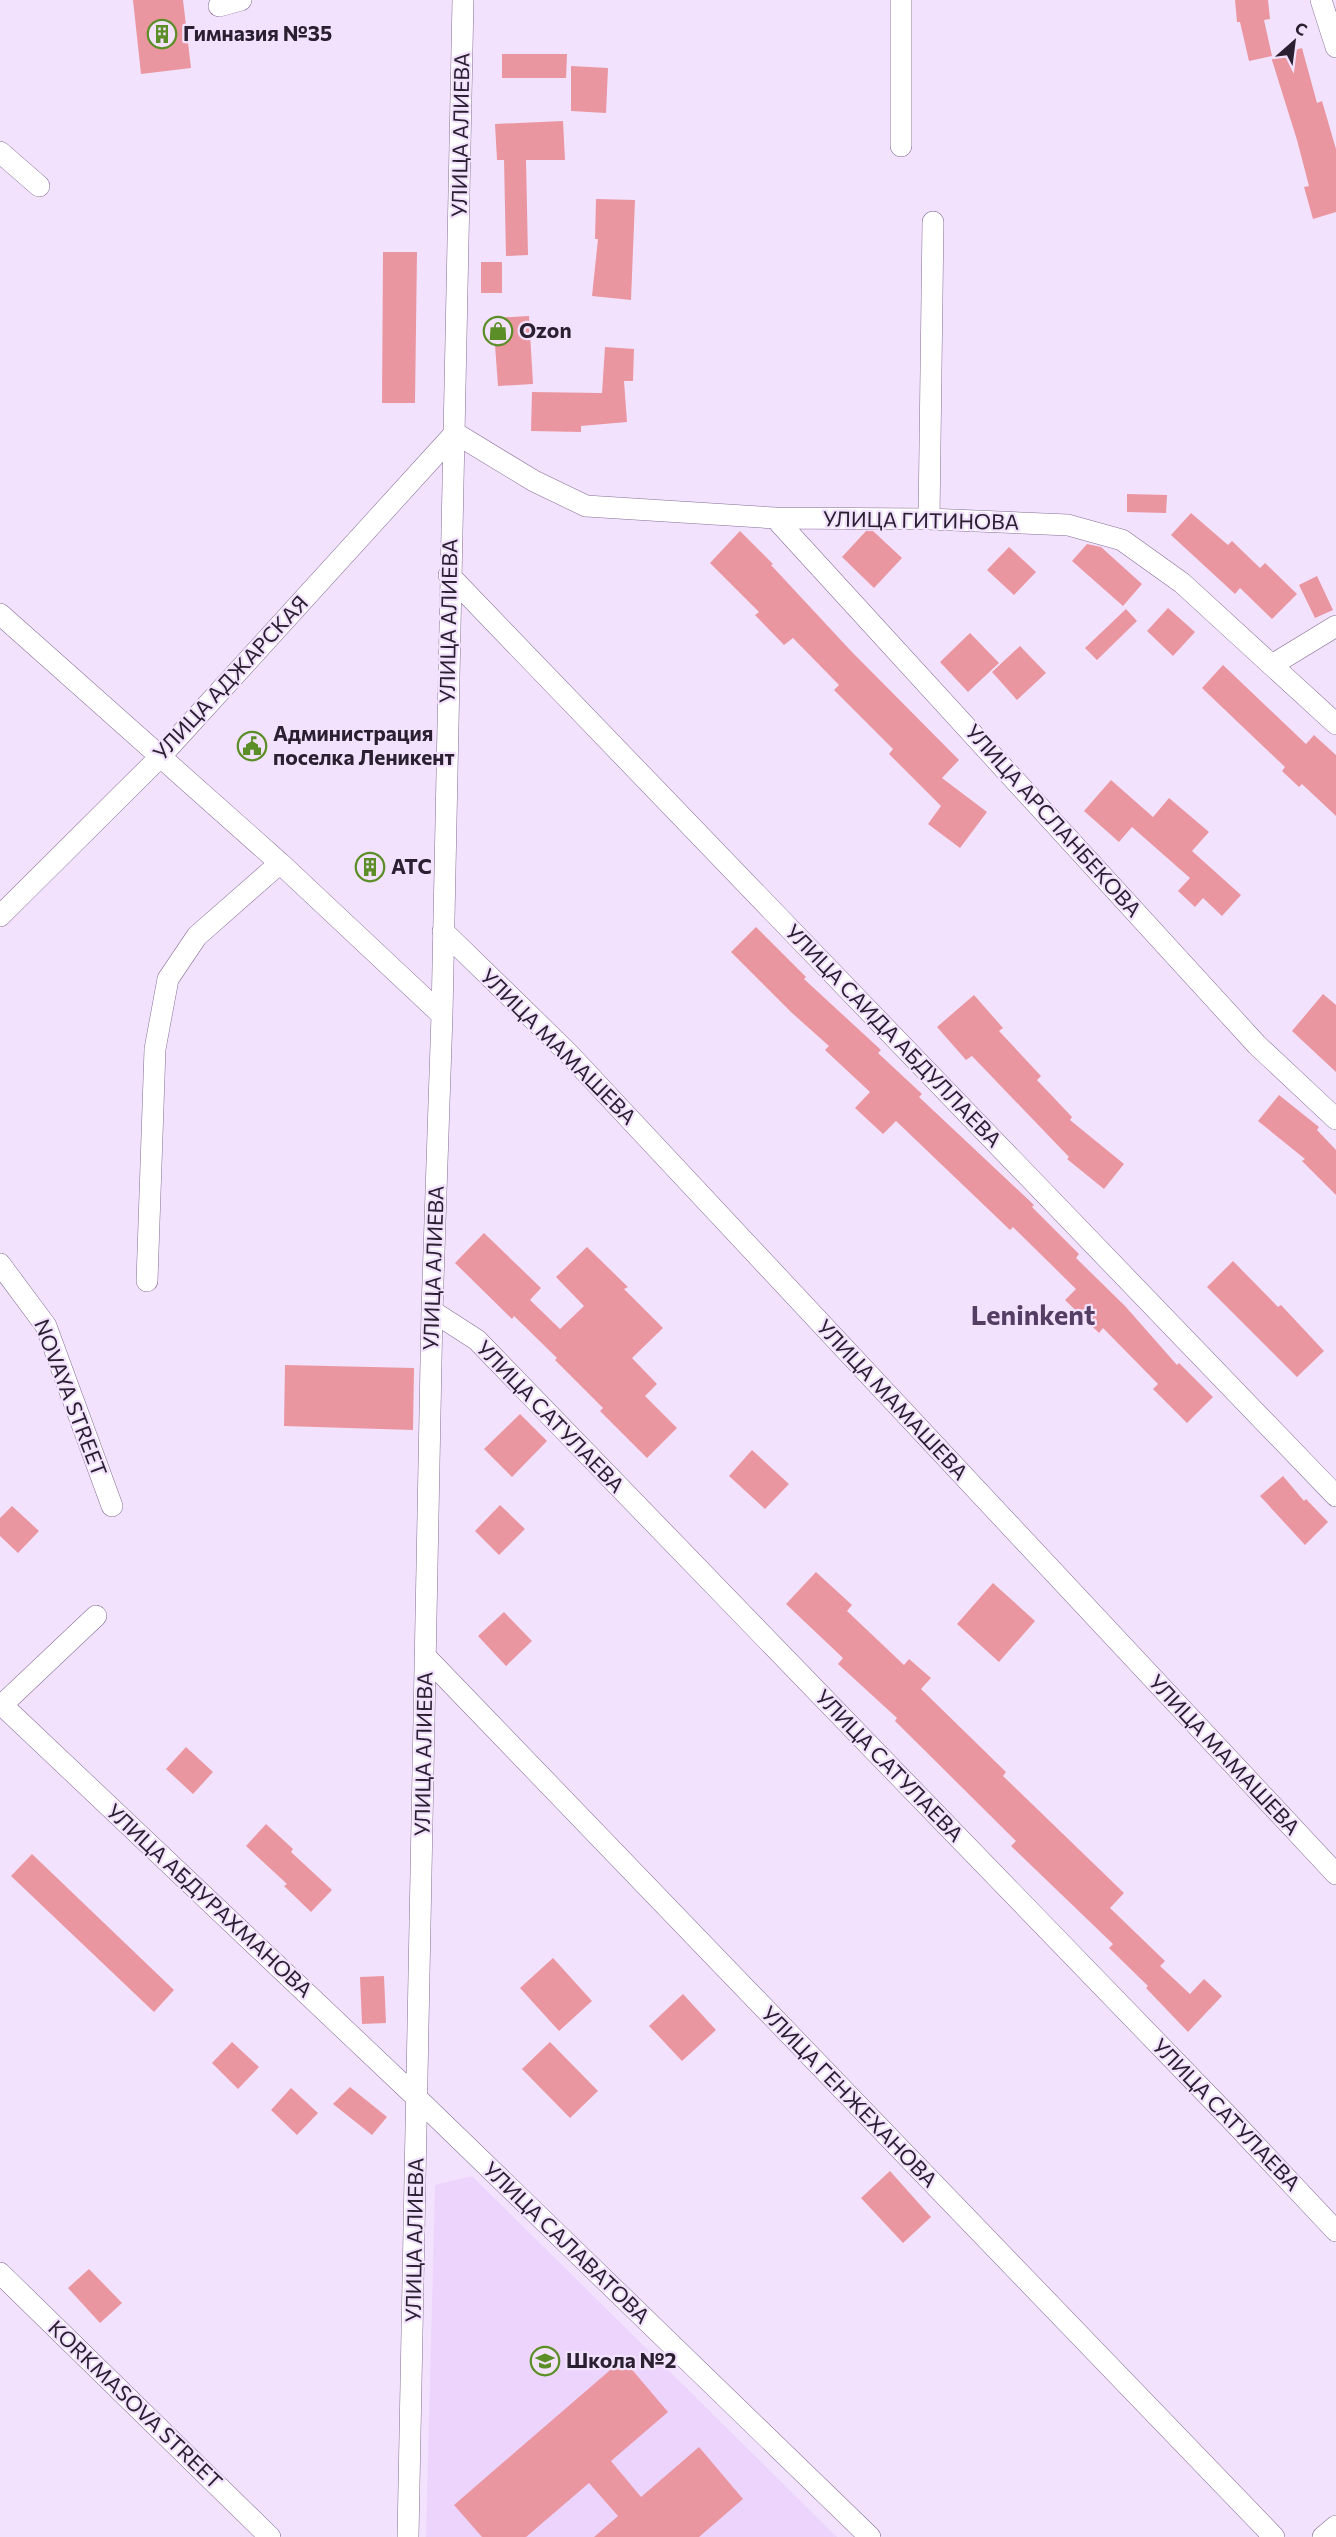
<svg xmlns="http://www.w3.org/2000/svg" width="1336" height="2537" viewBox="0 0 1336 2537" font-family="Commissioner,sans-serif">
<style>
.built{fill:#edd4fd}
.building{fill:#ea96a0}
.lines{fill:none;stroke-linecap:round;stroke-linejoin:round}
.minor-casing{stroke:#866e95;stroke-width:22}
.minor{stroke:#fff;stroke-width:21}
.labels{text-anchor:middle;stroke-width:4.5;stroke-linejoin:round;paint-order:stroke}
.poi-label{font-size:21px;font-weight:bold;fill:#2a2031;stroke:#f3e2fd;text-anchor:start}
.street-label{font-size:21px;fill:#2a2031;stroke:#f3e2fd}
.district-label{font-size:27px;font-weight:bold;fill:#553e63;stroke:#f3e2fd}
</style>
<rect width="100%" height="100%" fill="#f3e2fd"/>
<path class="built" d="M472,2176L837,2537H426L435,2185Z"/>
<path class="building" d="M133,0H183L191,68L141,74Z
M1235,0H1268L1270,19L1264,20L1272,56L1249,61L1240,22H1237Z
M1302,48L1317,103L1322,101L1336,149V212L1313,219L1304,187L1309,186L1297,140L1271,57Z
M502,54H567L566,78H502Z
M571,66L608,68L606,113L571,111Z
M563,121L565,160H526L528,255L506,256L504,160H497L495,124Z
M596,199L635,200L631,300L592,296L598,239H595Z
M383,252H417L415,403H382Z
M481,262H502V293H481Z
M529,316L533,384L498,386L493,318Z
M605,347L634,349L633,381H624L627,422L581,426V432L531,431L532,392L602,393Z
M1127,494L1167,495L1166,513L1127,512Z
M1191,513L1228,545L1232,541L1260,568L1265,563L1297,594L1272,619L1240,588L1235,594L1171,535Z
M740,531L773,564L771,565L851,651L959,760L942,778L987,812L960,848L928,824L941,806L889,754L893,749L834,690L839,685L793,638L784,645L755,615L759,612L710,563Z
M866,531H873L902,558L874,588L842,557Z
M1087,544L1101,547L1142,584L1123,606L1072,561Z
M1009,547L1036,572L1014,595L987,570Z
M1317,576L1333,610L1315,618L1299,585Z
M1168,608L1195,632L1173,656L1147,631Z
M1126,609L1137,621L1097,660L1085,648Z
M970,633L999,663L968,692L940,662Z
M1020,646L1046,673L1017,700L992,672Z
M1223,665L1306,744L1314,735L1336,755V816L1302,784L1299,787L1282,771L1285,767L1202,688Z
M1111,780L1153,817L1169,798L1209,832L1192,851L1241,895L1222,916L1203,898L1195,907L1178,891L1190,878L1132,827L1119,842L1084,811Z
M756,927L806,977L804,979L881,1050L878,1053L922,1094L919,1097L1034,1205L1032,1207L1079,1254L1076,1258L1125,1306L1177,1365L1179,1363L1213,1397L1187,1423L1153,1389L1158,1384L1103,1328L1099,1333L1065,1300L1076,1289L1013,1227L1010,1230L896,1121L883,1134L855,1108L870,1092L825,1050L829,1046L792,1013L731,952Z
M1323,994L1336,1005V1072L1292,1031Z
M974,995L1003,1028L999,1031L1041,1076L1037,1080L1072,1117L1070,1120L1124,1164L1104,1189L1067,1159L1069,1157L972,1056L966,1060L937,1027Z
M1279,1095L1319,1127L1317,1130L1336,1150V1195L1302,1161L1305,1159L1258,1121Z
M484,1233L541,1288L530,1300L560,1329L584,1306L556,1277L587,1247L628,1287L624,1289L663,1328L632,1358L657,1384L645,1396L677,1428L647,1458L600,1411L603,1408L555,1360L557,1358L514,1316L512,1319L455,1263Z
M1233,1261L1278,1307L1281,1305L1324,1351L1297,1377L1207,1287Z
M285,1365L414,1368L413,1430L284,1426Z
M520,1414L547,1441L512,1477L484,1449Z
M752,1450L789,1484L765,1509L729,1476Z
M1283,1476L1304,1501L1306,1499L1328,1522L1305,1545L1260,1496Z
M500,1505L525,1529L499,1555L475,1531Z
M12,1506L39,1531L18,1553L0,1536V1518Z
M816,1572L852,1605L847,1611L904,1665L909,1659L931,1678L921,1689L1006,1772L1003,1776L1124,1893L1110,1908L1165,1961L1160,1966L1190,1994L1204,1979L1222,1996L1188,2032L1146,1988L1148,1986L1109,1948L1113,1944L1011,1846L1016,1841L895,1721L897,1718L838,1664L843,1658L786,1604Z
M993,1583L1035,1621L999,1662L957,1624Z
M504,1612L532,1641L506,1666L478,1636Z
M186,1747L213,1772L193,1794L166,1769Z
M266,1824L293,1849L291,1852L332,1890L311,1912L284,1886L287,1884L246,1846Z
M32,1854L174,1990L154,2012L11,1876Z
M553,1958L592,2001L559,2031L520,1988Z
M384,1976L386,2023L362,2024L360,1977Z
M683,1994L716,2030L682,2061L649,2026Z
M232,2042L259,2067L238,2089L212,2063Z
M550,2042L598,2091L570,2118L522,2069Z
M350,2087L387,2117L372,2135L333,2104Z
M291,2088L318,2113L297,2135L271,2110Z
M890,2171L931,2217L903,2243L861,2198Z
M89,2269L122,2303L100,2323L68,2288Z
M623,2359L668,2412L611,2461L641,2497L699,2447L743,2499L699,2537H594L618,2516L589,2483L526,2537H482L454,2505Z"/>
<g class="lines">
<g class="minor-casing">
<path id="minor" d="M1321,0L1336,47
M219,6L241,0
M901,146V0
M0,152L39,186
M775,518L1257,1045L1336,1119
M929,519L933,222
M449,575L1336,1496
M0,614L280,863L442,1015
M1272,665L1336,626
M0,916L161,756L455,433L534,481L586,506L775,518L929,519L1068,525L1122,540L1182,583L1336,724
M443,931L568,1053L1336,1874
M0,1264L46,1326L112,1506
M147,1281L155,1049L168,979L197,936L280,863
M432,1311L477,1340L1228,2116L1336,2231
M425,1656L1274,2537
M0,1703L418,2099L870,2537
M2,1705L96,1616
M0,2273L270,2537
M408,2537L432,1311L442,1015L463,0
M1323,2537L1336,2526"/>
</g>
<use href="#minor" class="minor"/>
</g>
<defs>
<g id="building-ring" transform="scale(1.5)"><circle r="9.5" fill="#f3e2fd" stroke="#5b8e26" stroke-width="1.5"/><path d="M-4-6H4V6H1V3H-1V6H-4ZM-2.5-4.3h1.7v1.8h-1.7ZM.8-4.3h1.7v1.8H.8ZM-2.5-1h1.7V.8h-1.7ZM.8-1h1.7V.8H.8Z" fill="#5b8e26"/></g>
<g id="shop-ring" transform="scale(1.5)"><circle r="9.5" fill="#f3e2fd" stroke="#5b8e26" stroke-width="1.5"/><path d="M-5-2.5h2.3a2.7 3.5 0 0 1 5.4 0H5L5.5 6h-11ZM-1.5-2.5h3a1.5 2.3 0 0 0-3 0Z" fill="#5b8e26"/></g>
<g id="civic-ring" transform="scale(1.5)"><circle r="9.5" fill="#f3e2fd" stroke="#5b8e26" stroke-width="1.5"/><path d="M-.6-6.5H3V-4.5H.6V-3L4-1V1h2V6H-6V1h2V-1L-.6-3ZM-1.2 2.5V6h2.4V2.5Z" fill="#5b8e26"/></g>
<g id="school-ring" transform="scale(1.5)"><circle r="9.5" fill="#f3e2fd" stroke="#5b8e26" stroke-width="1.5"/><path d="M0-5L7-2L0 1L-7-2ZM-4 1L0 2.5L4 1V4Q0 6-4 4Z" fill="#5b8e26"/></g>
</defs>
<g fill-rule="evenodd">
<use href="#building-ring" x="162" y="34"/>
<use href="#shop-ring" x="498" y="331"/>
<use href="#civic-ring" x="252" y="746"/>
<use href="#building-ring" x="370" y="867"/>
<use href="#school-ring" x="545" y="2361"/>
</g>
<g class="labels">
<g class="poi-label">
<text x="183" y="41">Гимназия №35</text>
<text x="519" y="338">Ozon</text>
<text x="273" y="741">Администрация<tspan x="273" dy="24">поселка Леникент</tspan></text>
<text x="391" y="874">АТС</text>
<text x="566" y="2368">Школа №2</text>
</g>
<g class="street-label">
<text transform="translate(461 135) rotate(-89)" y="7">УЛИЦА АЛИЕВА</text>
<text transform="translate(921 521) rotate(1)" y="7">УЛИЦА ГИТИНОВА</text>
<text transform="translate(449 621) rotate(-89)" y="7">УЛИЦА АЛИЕВА</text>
<text transform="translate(231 678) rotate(-47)" y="7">УЛИЦА АДЖАРСКАЯ</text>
<text transform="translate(1053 821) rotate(48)" y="7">УЛИЦА АРСЛАНБЕКОВА</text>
<text transform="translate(893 1036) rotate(46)" y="7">УЛИЦА САИДА АБДУЛЛАЕВА</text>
<text transform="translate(558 1047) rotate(45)" y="7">УЛИЦА МАМАШЕВА</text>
<text transform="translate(434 1268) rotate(-88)" y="7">УЛИЦА АЛИЕВА</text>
<text transform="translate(70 1398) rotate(69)" y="7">NOVAYA STREET</text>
<text transform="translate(892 1400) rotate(47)" y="7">УЛИЦА МАМАШЕВА</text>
<text transform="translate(550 1417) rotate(46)" y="7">УЛИЦА САТУЛАЕВА</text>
<text transform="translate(424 1754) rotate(-89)" y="7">УЛИЦА АЛИЕВА</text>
<text transform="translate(1224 1755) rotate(47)" y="7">УЛИЦА МАМАШЕВА</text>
<text transform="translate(889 1766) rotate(46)" y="7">УЛИЦА САТУЛАЕВА</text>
<text transform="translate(209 1901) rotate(43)" y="7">УЛИЦА АБДУРАХМАНОВА</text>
<text transform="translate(849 2097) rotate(46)" y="7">УЛИЦА ГЕНЖЕХАНОВА</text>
<text transform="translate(1226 2115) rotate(46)" y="7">УЛИЦА САТУЛАЕВА</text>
<text transform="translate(415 2240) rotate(-89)" y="7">УЛИЦА АЛИЕВА</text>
<text transform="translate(566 2243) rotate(44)" y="7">УЛИЦА САЛАВАТОВА</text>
<text transform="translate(135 2405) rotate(44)" y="7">KORKMASOVA STREET</text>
</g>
<g class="district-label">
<text x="1033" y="1325">Leninkent</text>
</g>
</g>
<g transform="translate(1294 42) rotate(28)" stroke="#f3e2fd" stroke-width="4.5" paint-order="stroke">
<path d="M0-4.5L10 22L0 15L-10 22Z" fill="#2a2031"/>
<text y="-9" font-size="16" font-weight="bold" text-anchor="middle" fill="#2a2031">С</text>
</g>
</svg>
